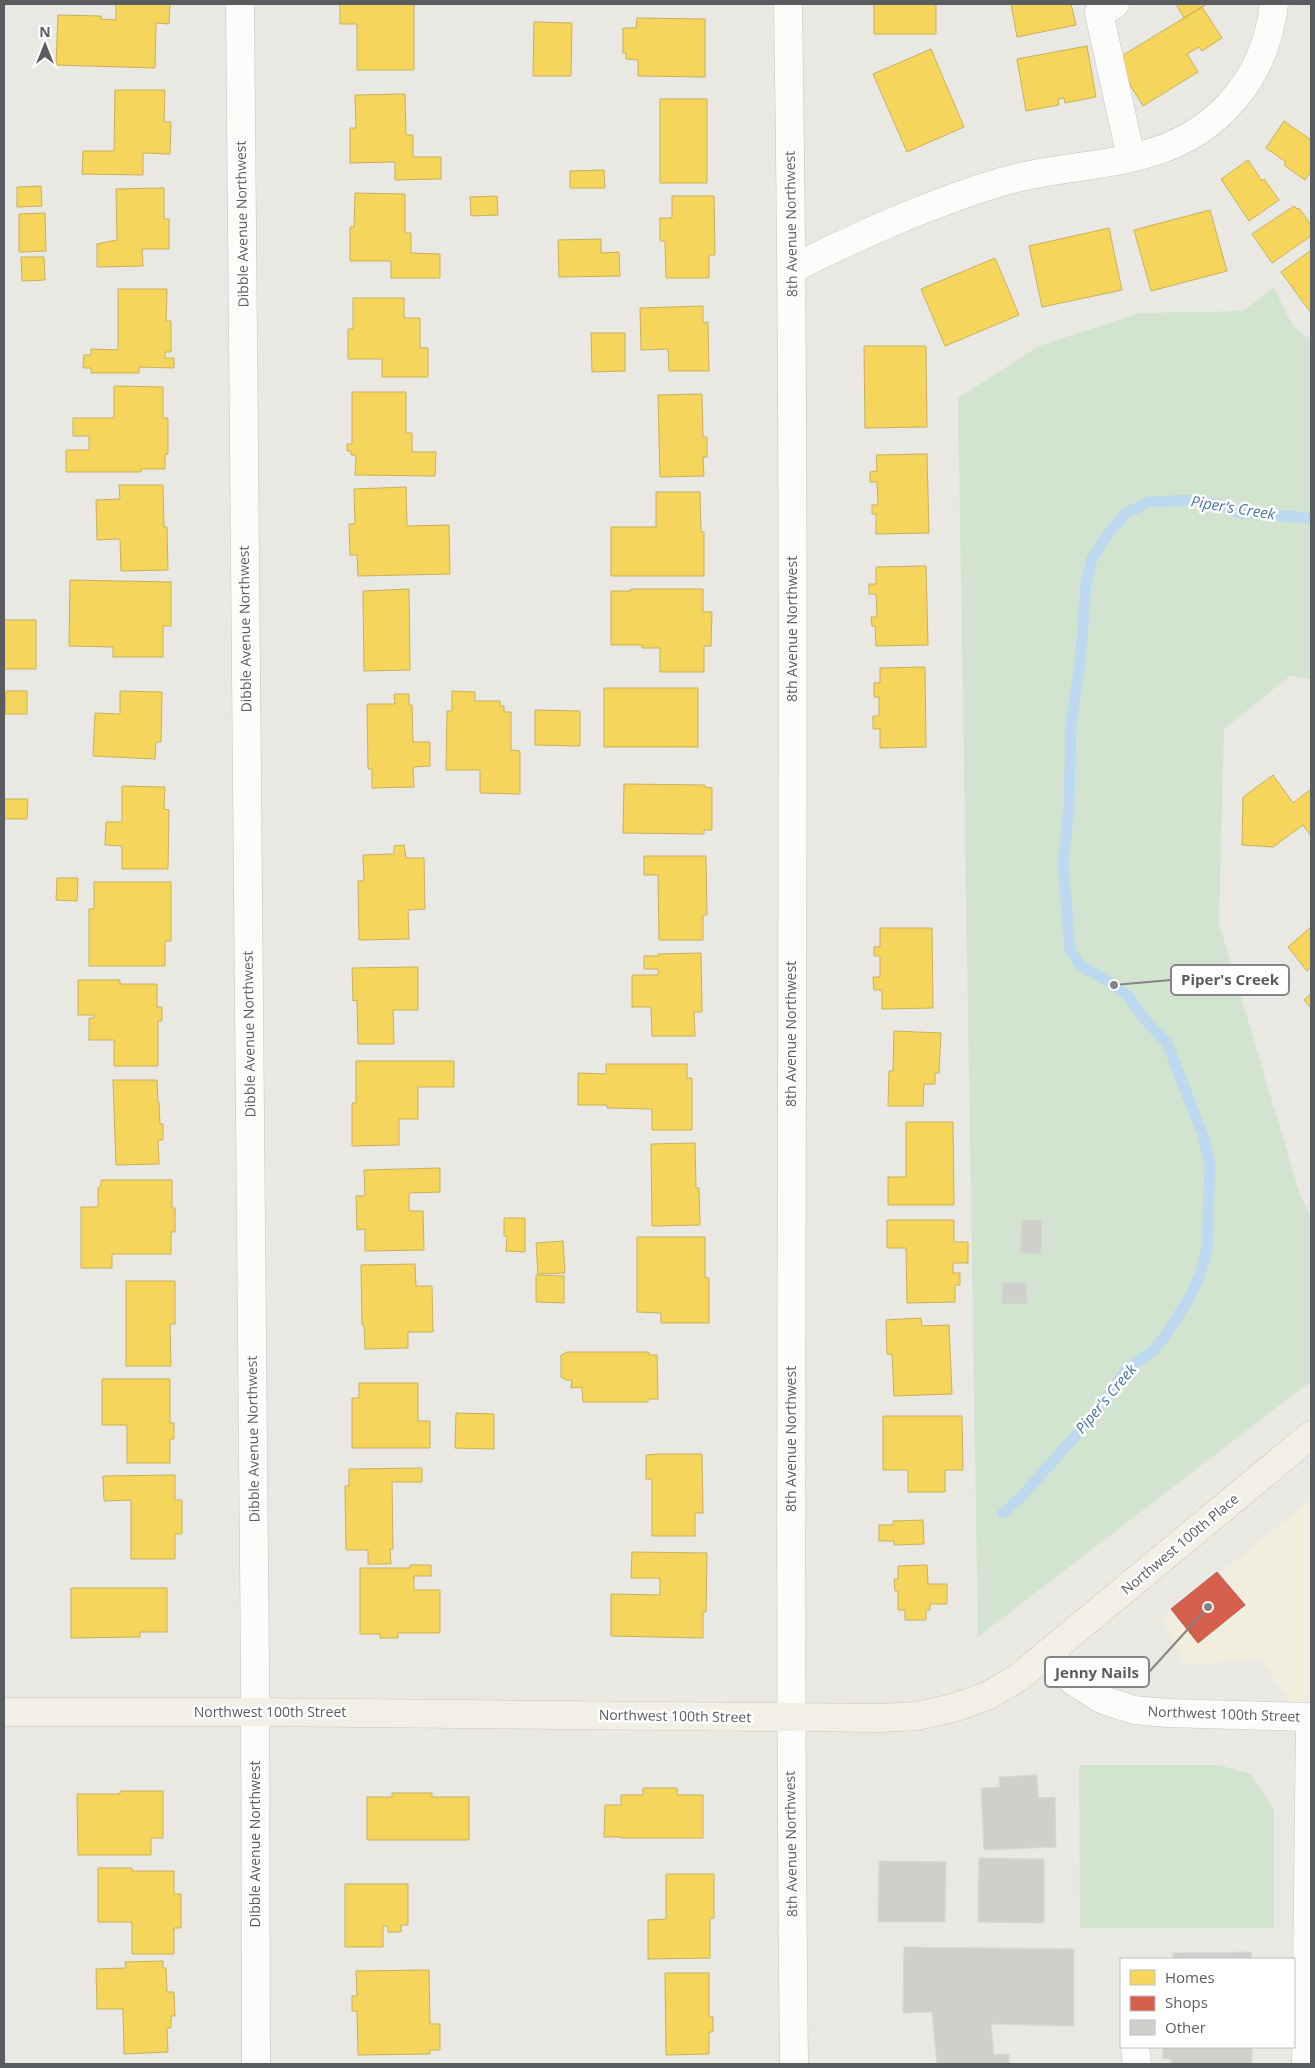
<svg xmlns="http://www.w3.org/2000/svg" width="1315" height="2068" viewBox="0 0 1315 2068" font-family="'Open Sans',sans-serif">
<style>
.commercial{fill:#f2eedd}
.green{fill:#d2e4d0}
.homes{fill:#f6d55c;stroke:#c7b15d}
.shops{fill:#d6604d;stroke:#b15f53}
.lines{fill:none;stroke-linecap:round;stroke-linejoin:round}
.stream{stroke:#bcd9ef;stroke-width:11}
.building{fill:#cfcfcc;stroke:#d8d7d3}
.minor-casing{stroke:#c5c4c4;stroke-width:29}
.major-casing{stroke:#cec7b4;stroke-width:29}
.minor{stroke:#fcfcfb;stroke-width:28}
.major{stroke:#f1efe6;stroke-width:28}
.labels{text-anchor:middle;stroke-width:5;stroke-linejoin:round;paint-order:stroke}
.street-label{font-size:14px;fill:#5a5d60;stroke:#fff}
.water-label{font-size:15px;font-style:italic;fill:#4974a3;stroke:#fff}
.leader{fill:none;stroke:#828485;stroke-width:2}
.callout-dot{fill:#828485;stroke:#fff;stroke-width:2}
.callout{fill:#fff;stroke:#828485;stroke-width:2}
.callout-label{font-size:15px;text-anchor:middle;font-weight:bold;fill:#5a5d60}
</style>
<rect width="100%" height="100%" fill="#e9e8e3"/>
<path class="commercial" d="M1311,1499V1732L1261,1660L1184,1665L1163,1620Z"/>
<path class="green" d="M1274,287C1282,302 1292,335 1311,338V679L1290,676L1224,729L1219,923L1301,1198L1311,1215V1381L978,1637L958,398L1039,346L1140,313L1243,311Z
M1079,1765H1219L1251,1774L1274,1810V1928H1080Z"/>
<path class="homes" d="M116,4H170L169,24L156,23L155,68L56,65L58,15L101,16V19L116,20Z
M340,4H414V70H357V24H340Z
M874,4H936V34H874Z
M1011,4H1071L1076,25L1017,37Z
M1176,4H1207L1184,18Z
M1202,7L1222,38L1202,51L1199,47L1187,54L1198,72L1143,106L1115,60Z
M637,18L705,19V77L638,76V60L626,59V53H623V28H636Z
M534,22L572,23L571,76H533Z
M1087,46L1096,97L1065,103L1064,98L1058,99L1059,105L1026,111L1017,59Z
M931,49L964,127L907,152L873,74Z
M115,90H165L164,122H171L170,154L143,153V175L82,174L83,151H114Z
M405,94L406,135H413V157H441V179L395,180V162L350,163V128H356L355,95Z
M660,99H707V183H660Z
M1284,121L1311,140V171L1305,180L1284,165L1286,162L1266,148Z
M1248,160L1262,181L1264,179L1279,200L1249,221L1221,179Z
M604,170L605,188H570V171Z
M41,186L42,206L17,207V187Z
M164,188V219H169V249H142L143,266L97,267V244L117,240L116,189Z
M355,193L405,194V233H411V253L440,254V278H391V261H350V227H354Z
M497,196L498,215L471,216L470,197Z
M672,196H714L715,255H709V278H666L665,241H660V218H672Z
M1294,206L1297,209L1299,208L1311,225V236L1272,263L1252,234Z
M1210,210L1227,271L1151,291L1134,230Z
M45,213L46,251L19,252V214Z
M1109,228L1122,290L1042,307L1029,246Z
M601,239V253L619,252L620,276L559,277L558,240Z
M1310,251L1311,253V313L1281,272Z
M21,257H44L45,280L22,281Z
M995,258L1019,315L945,346L921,289Z
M118,289H167L166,321H171V352H165V358H174V368L139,367V373H91V368H83L84,355H91V349L118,350Z
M353,298H404V318H420V348H428V377H382V359H348V329H353Z
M703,306V323L708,322L709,371H669L668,349L641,350L640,308Z
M591,333H625V371L592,372Z
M864,346H926L927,427L865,428Z
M114,386L163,387V418H168V454H165V469H141V472H66V450H89V436H73V418H114Z
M352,392H406V433H412V452H436L435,476L355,475L356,455H351V451H347V444H352Z
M702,394L703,437H707V457H703L704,476L660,477L658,395Z
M927,454L929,533L876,534V514H872V505H878L877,482H870V472L877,471L876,455Z
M119,485H163L164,527H167L168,570L121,571L120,539L97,540L96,500L120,499Z
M406,487L407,526L449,525L450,574L358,576L357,555H350L349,524H355L354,489Z
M656,492H700L701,532H704V576H611V527H656Z
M926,566L928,645L876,646L875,626H872L871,617H877L876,594H869V584H876V567Z
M70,580L171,582V626H163V657H113V647L69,646Z
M409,589L410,670L364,671L363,591Z
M631,589H703V612H712L711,646H704V672H660V648H642V645H611V591H631Z
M4,620H36V669H4Z
M925,667L926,747L880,748V729H873V716H879V697H874V683H880V668Z
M604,688H698V747H604Z
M6,691H27V714H5Z
M120,691L162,692L161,742H156L155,759L93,756L95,713L120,714Z
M452,691L475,692V701H500V706H504V712H511V750L520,751V794L480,793V770H446L447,711H452Z
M394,694H409V705H412L413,742H430V766L413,767L414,787L372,788V769H368L367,704H395Z
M535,710L580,711V746L535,745Z
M1273,775L1293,803L1311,789V836L1303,825L1273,847L1242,845L1243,797Z
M624,784L705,785V787L712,788V830H704V834L623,833Z
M122,786L165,787L164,809L169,810L168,869H122V846L105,845L106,822H122Z
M4,799H28L27,819H4Z
M404,845L406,858H424L425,909L408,910L409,939L359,940L358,881H364L363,855L394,854V846Z
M644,856H706L707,915H703V940H659L658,875H644Z
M57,878H78L77,901L56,900Z
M94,882H171V941H165V966H89V909H94Z
M1311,927V967L1307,971L1288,947Z
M880,928H932L933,1008L882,1009V990H874L873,977H880V956H874V947H880Z
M701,953L702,1012H694L695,1036H652L651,1007H632V975H658V969H644V956H658V954Z
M418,967V1010H393L394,1044H358L357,1000L353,1001L352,968Z
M78,980H120V984H157V1007H162V1021H158V1066H114V1040H89V1018H94V1015H78Z
M1311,994V1008L1304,1000Z
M894,1031L941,1033L939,1073H935V1084H924L923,1106H888L889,1071H893Z
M356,1061H454V1087H418V1119H399V1145L352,1146V1103H356Z
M606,1064H687V1078H692V1130H652V1109L607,1108V1105H578V1073L606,1074Z
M113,1080H157L158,1102H159L160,1124H163V1140H158L159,1164L116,1165Z
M906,1122H953L954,1205H888V1177H906Z
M695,1143L696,1188H699L700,1225L652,1226L651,1144Z
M440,1168V1192L409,1193V1211H423L424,1250L365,1251V1229L357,1230L356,1196H365L364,1170Z
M101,1180H172V1208H175V1232H171V1254H112V1268H81V1207H98V1188L101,1185Z
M504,1218H525V1252L506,1251L507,1236H504Z
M887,1220H954V1242H968V1263H953V1273H960V1285H955V1302L907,1303L906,1248H887Z
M637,1237H705V1278H709V1323H661V1313L637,1312Z
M563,1241L565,1273L538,1274L536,1243Z
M415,1264L416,1286H432L433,1332H408V1348L365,1349L364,1325H362L361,1265Z
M536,1275L564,1276V1303L536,1302Z
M126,1281H175V1324H170L171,1366H126Z
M921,1318L922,1326L949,1325L952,1394L894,1396L892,1354H887L886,1320Z
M567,1352H649V1355H657L658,1399H648V1402H583L582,1387L571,1388L572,1380H566L561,1377V1355Z
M102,1379H170V1423H174V1439H170V1463H127V1425H102Z
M359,1383H418V1421H430V1448H352V1398H359Z
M456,1413L494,1414V1449L455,1448Z
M883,1416H962L963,1470H945V1492H908V1470H883Z
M659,1454H702L703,1513H695V1536H652V1479H646V1455Z
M422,1468V1482H392L393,1549H390L391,1564H368V1550H346L345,1486H349V1469Z
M175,1475V1500H182V1534H175V1559H131V1500L104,1501L103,1476Z
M923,1520L924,1544L894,1545V1541H879V1525H893V1521Z
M632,1552L707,1553L706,1612H703V1638L611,1636V1594L660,1595V1578H631Z
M410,1565H431V1576H414V1590H440V1633H398V1638H380V1634H360V1568H410Z
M927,1565L928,1584H947V1604H930V1610H926V1620H905V1610H898V1591H895L894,1579H898V1566Z
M71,1588H167V1632H140V1637L71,1638Z
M643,1788H677V1795H703V1838H621V1837H604L605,1805H621V1795H643Z
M120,1791H163V1838H151V1855H78L77,1794H120Z
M392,1793H432V1797H469V1840H367V1797H392Z
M98,1868H132V1871H174V1894H181V1928H174V1954H132V1922H98Z
M666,1874H714V1918H710V1958L648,1959V1920L666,1919Z
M345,1884H408V1925H401V1932H388V1926H383V1947H345Z
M163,1961V1968H166L167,1992H174L175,2016H171V2028H167L168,2052L124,2054L123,2009H97L96,1969L126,1968L125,1962Z
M429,1970L430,2024H440V2050H430V2054L358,2055L357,2011H352V1996H357L356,1971Z
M665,1973H709V2017H713V2032H709V2054L666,2055Z"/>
<path class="shops" d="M1217,1572L1245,1605L1198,1643L1171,1609Z"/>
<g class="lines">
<path class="stream" d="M1003,1513L1020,1498L1092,1417L1128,1368L1153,1351L1165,1336L1191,1295L1199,1277L1207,1249L1210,1163L1202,1133L1167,1043L1146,1021L1128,996L1114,985L1080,965L1070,950L1063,863L1069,809L1071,723L1080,664L1086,584L1092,559L1108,534L1126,513L1149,502L1192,500L1221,505L1240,513L1311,518"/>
</g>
<path class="building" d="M1022,1220H1042L1041,1254L1020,1253Z
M1002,1283H1026L1027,1304H1002Z
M1037,1775L1038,1798L1055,1797L1056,1847L984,1850L981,1788L1000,1787L999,1777Z
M979,1858L1044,1859V1923L978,1922Z
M879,1861L946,1862L945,1922H878Z
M904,1947L1074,1949V2026L991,2024L994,2055L1009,2054V2064H937L932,2012L903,2013Z
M1251,1952L1252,1959H1173V1953Z
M1163,2047H1252V2064H1171V2059H1163Z"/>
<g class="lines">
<g class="minor-casing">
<path id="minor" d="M240,4L255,1672L256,2064
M788,4C799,691 786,1377 794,2064
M1115,4L1099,13L1131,157
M792,269C860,235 928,204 1001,182C1050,167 1103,168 1153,152C1221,131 1266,75 1274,4
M1048,1653L1073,1681L1103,1700L1134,1710L1167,1713L1310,1717L1306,2064
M1135,2047L1137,2064"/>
</g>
<g class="major-casing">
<path id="major" d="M4,1712H255L881,1718L917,1716L953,1708L987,1696L1018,1678L1311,1435"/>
</g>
<use href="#minor" class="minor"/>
<use href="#major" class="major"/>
</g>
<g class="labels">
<g class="street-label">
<text transform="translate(242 224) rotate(-91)" y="5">Dibble Avenue Northwest</text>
<text transform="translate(791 224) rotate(-91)" y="5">8th Avenue Northwest</text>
<text transform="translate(245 629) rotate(-91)" y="5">Dibble Avenue Northwest</text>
<text transform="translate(792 629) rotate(-90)" y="5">8th Avenue Northwest</text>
<text transform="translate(249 1034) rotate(-91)" y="5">Dibble Avenue Northwest</text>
<text transform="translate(791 1034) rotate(-90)" y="5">8th Avenue Northwest</text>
<text transform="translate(253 1439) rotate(-91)" y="5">Dibble Avenue Northwest</text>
<text transform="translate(791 1439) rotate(-90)" y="5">8th Avenue Northwest</text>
<text transform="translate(1180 1544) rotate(-40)" y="5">Northwest 100th Place</text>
<text x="270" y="1717">Northwest 100th Street</text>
<text transform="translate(1224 1714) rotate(2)" y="5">Northwest 100th Street</text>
<text transform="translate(675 1716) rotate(1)" y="5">Northwest 100th Street</text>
<text transform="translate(255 1844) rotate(-90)" y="5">Dibble Avenue Northwest</text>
<text transform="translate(791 1844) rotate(-91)" y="5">8th Avenue Northwest</text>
</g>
<g class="water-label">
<text transform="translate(1233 508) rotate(9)" y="5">Piper's Creek</text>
<text transform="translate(1106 1399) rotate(-50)" y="5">Piper's Creek</text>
</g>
</g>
<path class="leader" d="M1114 985L1171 980M1208 1607L1149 1672"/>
<g class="callout-dot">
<circle cx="1114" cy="985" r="5"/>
<circle cx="1208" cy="1607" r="5"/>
</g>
<g class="callout">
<rect x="1171" y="965" width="118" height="30" rx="5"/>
<rect x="1045" y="1657" width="104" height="30" rx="5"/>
</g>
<g class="callout-label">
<text x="1230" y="985">Piper's Creek</text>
<text x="1097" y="1678">Jenny Nails</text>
</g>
<rect width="1315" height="2068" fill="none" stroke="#5a5d60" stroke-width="10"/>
<rect x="1120" y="1958" width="175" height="90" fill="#ffffff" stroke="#bdbebf"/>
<rect x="1130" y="1970" width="25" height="15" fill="#f6d55c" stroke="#bdbebf"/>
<text x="1165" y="1983" font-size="15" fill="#5a5d60">Homes</text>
<rect x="1130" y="1996" width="25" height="15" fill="#d6604d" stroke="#bdbebf"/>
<text x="1165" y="2008" font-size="15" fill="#5a5d60">Shops</text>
<rect x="1130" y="2020" width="25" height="15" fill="#cfcfcc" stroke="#bdbebf"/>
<text x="1165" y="2033" font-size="15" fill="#5a5d60">Other</text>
<g transform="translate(45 45)" stroke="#ffffff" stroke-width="4" paint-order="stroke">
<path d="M0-4L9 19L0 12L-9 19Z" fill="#5a5d60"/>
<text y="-8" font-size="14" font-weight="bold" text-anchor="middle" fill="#5a5d60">N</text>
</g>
</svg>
